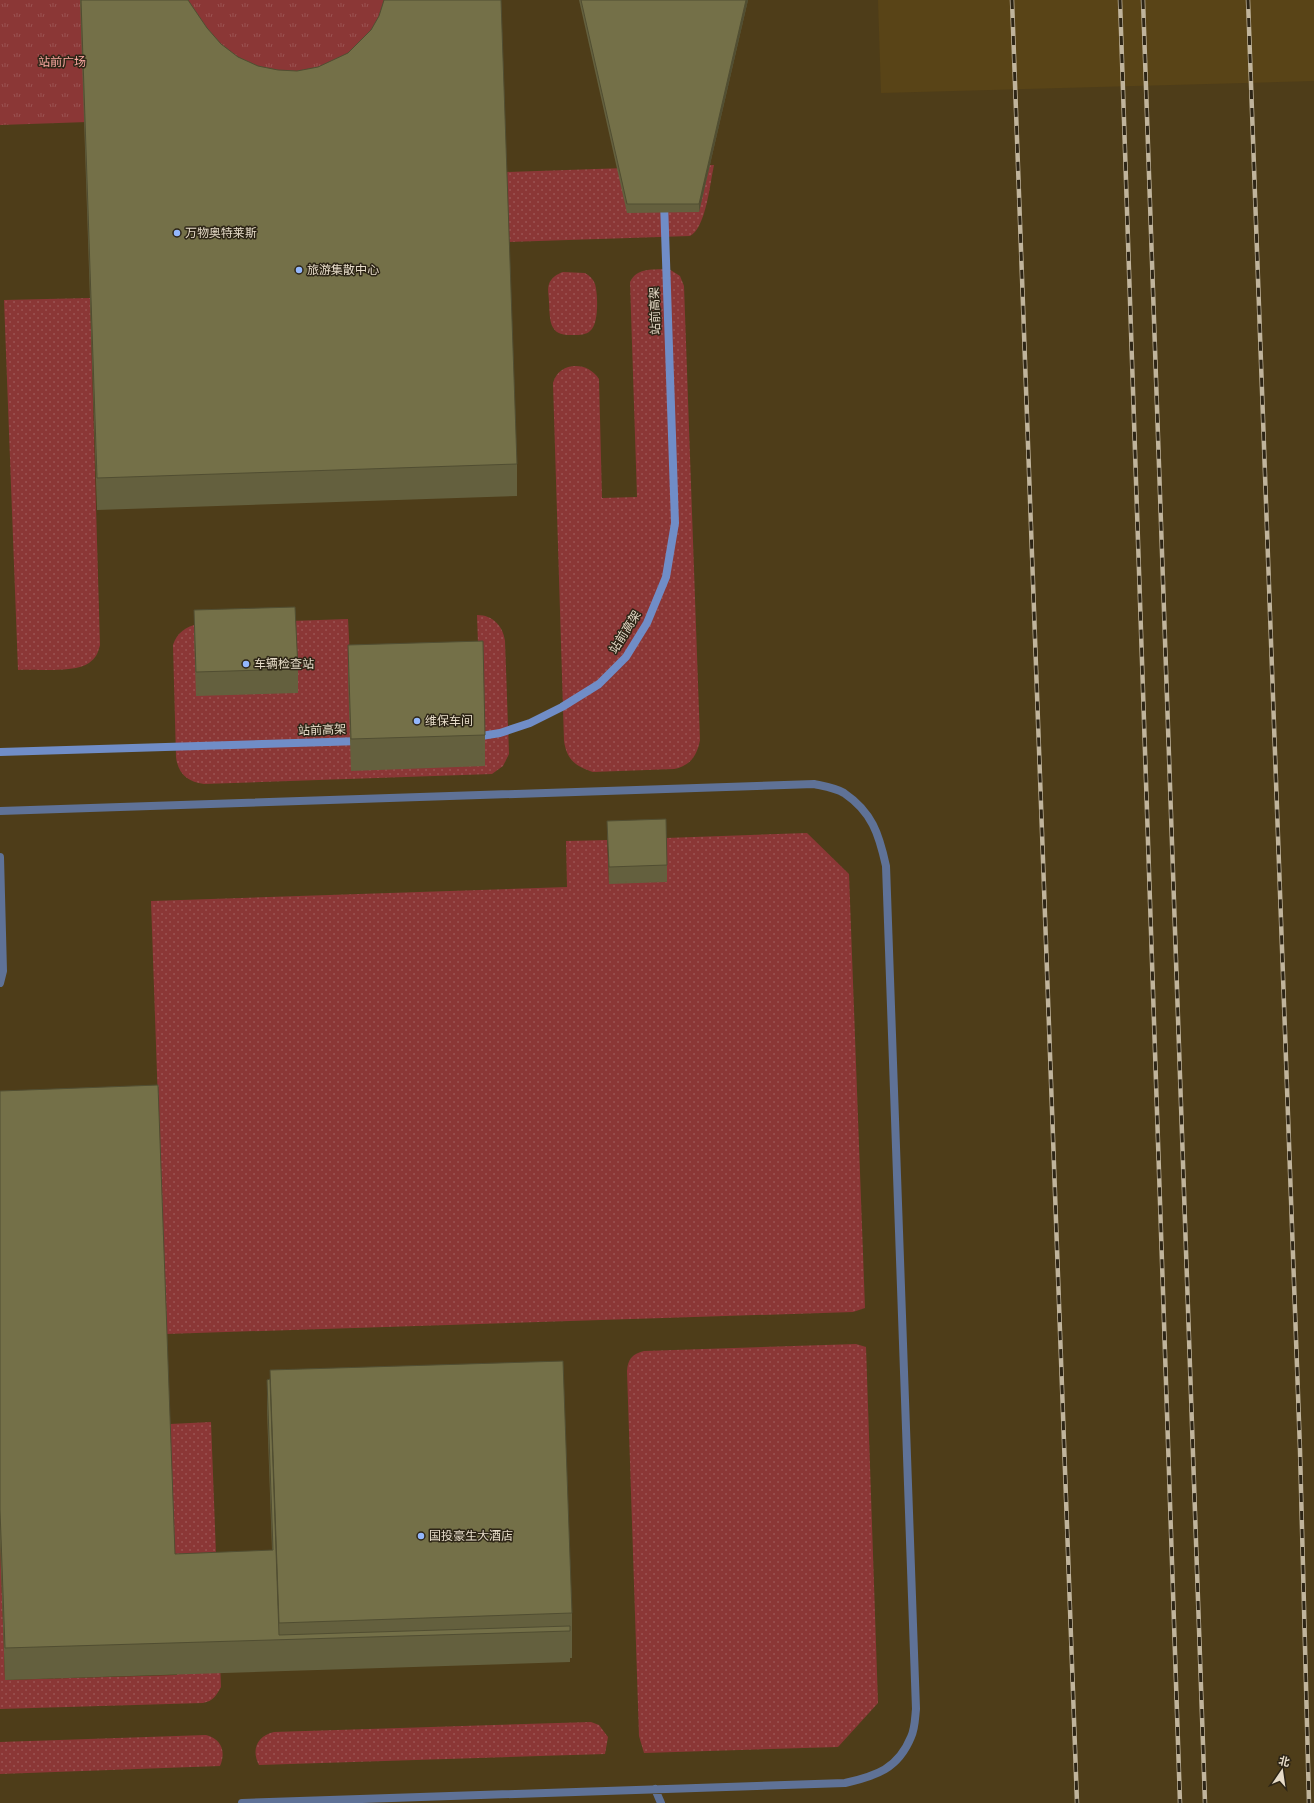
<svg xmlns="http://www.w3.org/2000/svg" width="1314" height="1803" viewBox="0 0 1314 1803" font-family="Roboto,'Noto Sans SC',sans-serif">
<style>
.built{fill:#594417}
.grass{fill:url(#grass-dots)}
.park{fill:url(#park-tufts)}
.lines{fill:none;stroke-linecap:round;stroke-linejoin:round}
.service{stroke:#5f7297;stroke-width:8}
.secondary{stroke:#708dc7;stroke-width:8}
.rail-casing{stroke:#c0b49c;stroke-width:4.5}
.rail{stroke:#2d2516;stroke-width:3;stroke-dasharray:9;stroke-linecap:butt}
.wall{fill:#64603e}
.shaded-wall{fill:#514e32}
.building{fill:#747048;stroke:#514e32}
.poi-dot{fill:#93b7fd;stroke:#2d2516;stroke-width:1.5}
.labels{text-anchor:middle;stroke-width:3;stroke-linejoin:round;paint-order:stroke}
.park-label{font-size:12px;fill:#faa7a1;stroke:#2d2516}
.poi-label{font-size:12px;fill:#e7dcc9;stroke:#2d2516;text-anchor:start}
.street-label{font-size:12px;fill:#e7dcc9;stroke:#2d2516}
</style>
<defs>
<pattern id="grass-dots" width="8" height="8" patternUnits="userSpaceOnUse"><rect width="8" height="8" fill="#8b3736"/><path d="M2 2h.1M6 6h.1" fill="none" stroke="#9b5352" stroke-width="1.8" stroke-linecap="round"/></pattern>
<pattern id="park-tufts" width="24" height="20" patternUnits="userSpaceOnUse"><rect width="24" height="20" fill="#8b3736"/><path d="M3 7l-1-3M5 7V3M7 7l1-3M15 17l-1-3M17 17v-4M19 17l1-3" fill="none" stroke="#9b5352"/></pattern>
</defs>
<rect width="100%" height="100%" fill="#4e3d19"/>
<path class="built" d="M878,0H1314V81L881,93Z"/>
<path class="grass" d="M714,165C710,183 706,228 690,236L508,242L506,172Z
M669,269L680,276L684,286L700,740C697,756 690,766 674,769L593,772C575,766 567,760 564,741L553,383C559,361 588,361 599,379L602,498L637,497L630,282C637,267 654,270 669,269Z
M563,272L585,273C590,276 593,279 595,284C598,294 599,325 590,331C585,336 574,335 567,335C548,334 550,316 549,302C549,296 547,289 549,284C551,278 557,274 563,272Z
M90,298L100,645C98,653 96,658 89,663C75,673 35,669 18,670L4,300Z
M477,615C493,615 503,626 505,641L509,754L503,766L492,774L204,784C188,782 178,774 176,757L173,645C177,633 185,627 198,624L348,619L351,677L479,672Z
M807,833L849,874L865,1308L853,1312L166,1334L151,901L567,887L566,841L607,840L609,883L666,838Z
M856,1344L866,1347L878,1703L838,1747L644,1753L639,1736L627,1371C628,1359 632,1354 644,1351Z
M211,1422L221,1687C216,1696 213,1701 203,1703L0,1709V1544L5,1680L177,1675L170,1424Z
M591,1722L599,1725L608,1737L605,1754L259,1765C251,1750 257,1736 274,1732Z
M206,1735C222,1739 226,1752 220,1766L0,1774V1742Z"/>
<path class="park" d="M0,0H500L503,108L0,125Z"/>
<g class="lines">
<path class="service" d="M0,811L814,784C823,786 836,788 844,793C872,812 879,834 886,866L916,1709C915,1718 915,1729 911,1737C898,1769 876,1776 845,1783L242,1803
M0,857L3,971L0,983
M655,1789L661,1803"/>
<path class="secondary" d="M475,737L500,733L530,723L562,707L599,684L626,657L647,623L666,577L675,523L664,202
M0,752L361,741"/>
<g class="rail-casing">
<path id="rail" d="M1012,0L1077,1803
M1120,0L1180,1803
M1143,0L1205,1803
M1248,0L1300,1450L1309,1803"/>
</g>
<use href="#rail" class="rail"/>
</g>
<path class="wall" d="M80,0H188L192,6L207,28L221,44L238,57L258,66L278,70L297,71L318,67L517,464V496L97,510Z
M579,0H748L699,212L627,213Z
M194,610L298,669V693L196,696L194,635Z
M348,645L485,735V766L351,771L348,677Z
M607,821L667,865V882L609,884Z
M0,1091L175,1554L272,1550L267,1411V1380L572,1613V1658H570V1662L5,1680L0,1542Z"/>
<path class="shaded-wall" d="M746,0H748L699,212V204Z"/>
<path class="building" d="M81,0H188L192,6L207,28L221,44L238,57L258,66L278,70L297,71L318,67L348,53L371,30L379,16L384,0H501L517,464L97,478Z
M581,0H746L699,204H627Z
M295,607L298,669L196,672L194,610Z
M483,641L485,735L351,739L348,645Z
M666,819L667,865L609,867L607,821Z
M158,1085L175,1554L273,1550L267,1380L270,1379L279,1635L570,1626V1631L5,1648L0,1510V1091Z
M563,1361L572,1613L279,1623L270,1370Z"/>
<g class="poi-dot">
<circle cx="177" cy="233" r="4"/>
<circle cx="299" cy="270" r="4"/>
<circle cx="246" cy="664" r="4"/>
<circle cx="417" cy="721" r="4"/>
<circle cx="421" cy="1536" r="4"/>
</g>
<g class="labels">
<g class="park-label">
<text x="62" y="66">站前广场</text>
</g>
<g class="poi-label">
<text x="185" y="237">万物奥特莱斯</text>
<text x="307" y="274">旅游集散中心</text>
<text x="254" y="668">车辆检查站</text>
<text x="425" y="725">维保车间</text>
<text x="429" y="1540">国投豪生大酒店</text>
</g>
<g class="street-label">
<text transform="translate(655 311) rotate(-92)" y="4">站前高架</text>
<text transform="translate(625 632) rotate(-58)" y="4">站前高架</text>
<text transform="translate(322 730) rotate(-2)" y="4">站前高架</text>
</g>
</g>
<g transform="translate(1282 1771) rotate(13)" stroke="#2d2516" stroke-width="3" paint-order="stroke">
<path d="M0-3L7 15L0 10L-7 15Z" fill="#e7dcc9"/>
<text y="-6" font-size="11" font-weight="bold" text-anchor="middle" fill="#e7dcc9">北</text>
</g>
</svg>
